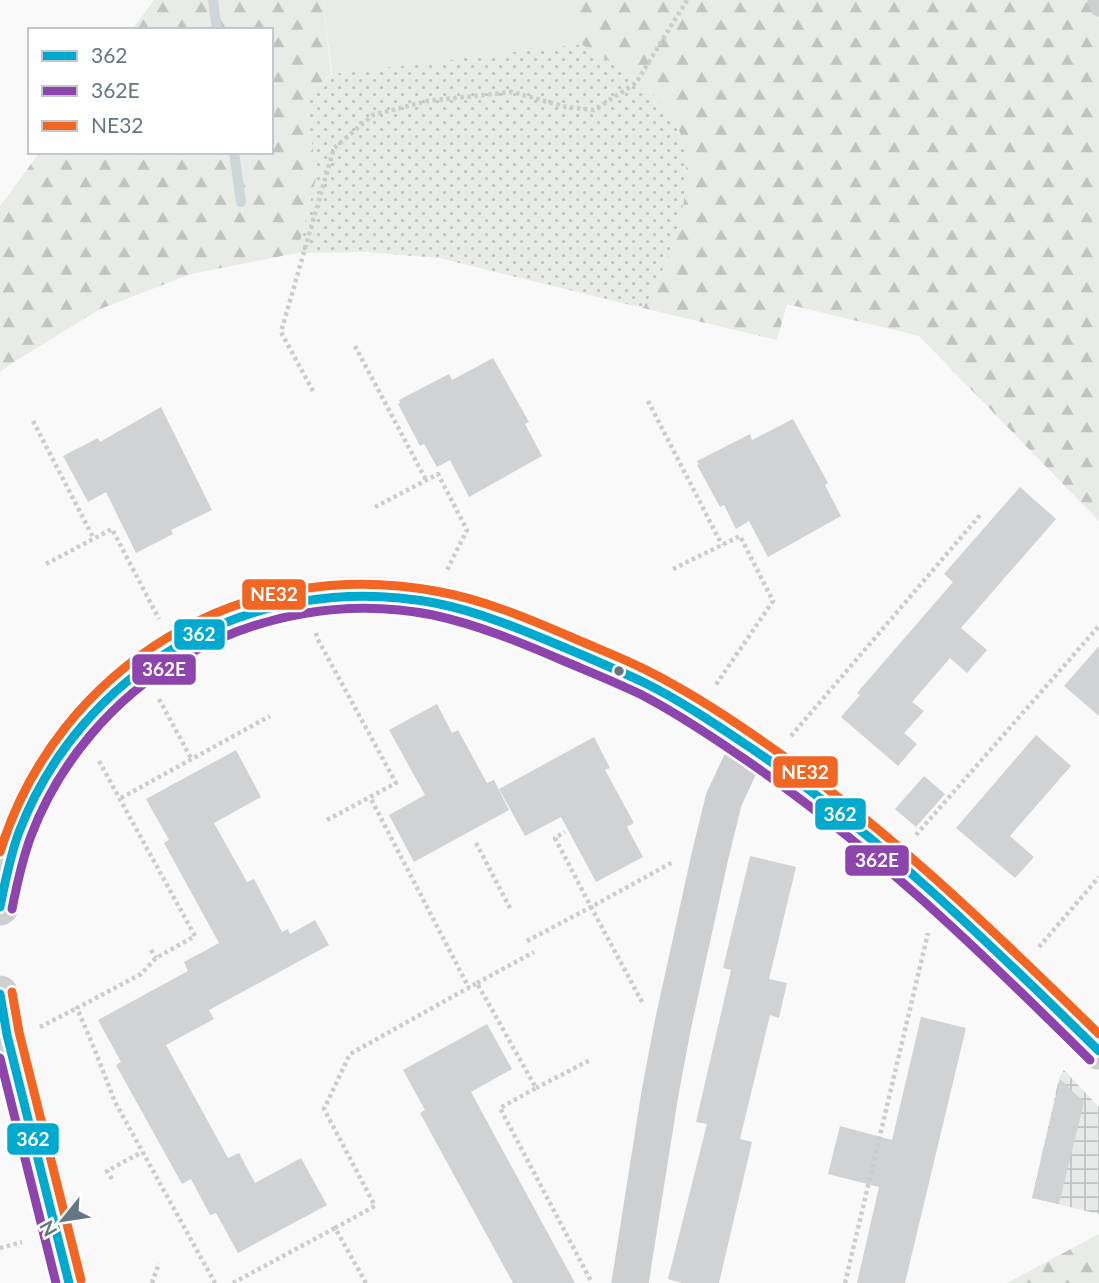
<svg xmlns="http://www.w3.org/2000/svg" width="1099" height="1283" viewBox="0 0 1099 1283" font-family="Lato,sans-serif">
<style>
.industrial{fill:url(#industrial-grid)}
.green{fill:url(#green-dots)}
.forest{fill:url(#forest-firs)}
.pitch{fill:#e8ebe6}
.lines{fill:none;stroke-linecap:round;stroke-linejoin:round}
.stream{stroke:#ced6d9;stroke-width:10}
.building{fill:#d0d2d3}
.path{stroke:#cbcccd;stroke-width:4.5;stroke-dasharray:3.5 3.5;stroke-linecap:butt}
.lane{stroke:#cecfd0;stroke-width:19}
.street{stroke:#cecfd0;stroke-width:37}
.bus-1-casing{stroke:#fff;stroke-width:14}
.bus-2-casing{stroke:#fff;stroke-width:14}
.bus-3-casing{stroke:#fff;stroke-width:14}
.bus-1{stroke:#00a9ce;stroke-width:9}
.bus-2{stroke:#8e44ad;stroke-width:9}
.bus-3{stroke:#f26522;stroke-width:9}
.bus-dot{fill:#657683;stroke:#fff;stroke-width:2.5}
.line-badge{stroke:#fff;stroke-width:2.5}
.badge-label{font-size:19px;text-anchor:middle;font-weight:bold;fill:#fff}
</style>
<defs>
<pattern id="industrial-grid" width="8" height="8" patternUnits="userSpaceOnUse" patternTransform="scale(1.75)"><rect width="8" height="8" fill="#e8e9e9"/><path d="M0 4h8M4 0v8" fill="none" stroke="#c0c1c2"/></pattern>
<pattern id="green-dots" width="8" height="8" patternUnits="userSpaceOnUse" patternTransform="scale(1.75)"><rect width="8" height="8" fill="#e8ebe6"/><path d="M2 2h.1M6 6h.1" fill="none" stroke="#c0c3c0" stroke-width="1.8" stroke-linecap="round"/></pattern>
<pattern id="forest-firs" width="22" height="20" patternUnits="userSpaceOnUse" patternTransform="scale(1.75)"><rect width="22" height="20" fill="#e8ebe6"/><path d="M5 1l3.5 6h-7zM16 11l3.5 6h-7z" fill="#c0c3c0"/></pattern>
</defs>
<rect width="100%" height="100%" fill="#f9f9f9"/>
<path class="industrial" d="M1064,1070L1099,1107V1214L1032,1198L1059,1078Z"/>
<path class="green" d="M581,44C613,63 658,89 676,123C703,176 672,261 643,308L439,258L365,252L297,253L317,175L305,99L332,74Z"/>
<path class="forest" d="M154,0H323L331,74L305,99L317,175L297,253L191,274L100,309L14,362L0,372V206L40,152H271V30H132Z
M576,0H1099V521L919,336L787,304L777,340L643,308C672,261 703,176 676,123C658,89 613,63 581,44Z
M1099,1234V1283H1007Z"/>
<path class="pitch" d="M323,0H576L581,44L332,74Z"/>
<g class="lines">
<path class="stream" d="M213,0L217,30
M234,152L241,202"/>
</g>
<path class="building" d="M493,358L529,422L525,424L542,456L469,497L450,460L437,467L424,444L420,446L398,404L400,403L399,400L449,374L452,380Z
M161,407L212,510L171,530L173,534L136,553L106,492L88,502L63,456L98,438L100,442Z
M793,419L828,483L825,485L841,516L768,557L749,521L736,529L724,505L720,507L697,465L699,464L697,461L750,434L752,440Z
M1020,487L1056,519L961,628L987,650L967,673L950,658L912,702L924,711L904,733L917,744L898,766L841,717L860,695L857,693L953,582L944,574Z
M1099,646V716L1064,686Z
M437,704L452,733L458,730L487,783L494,780L509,810L414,862L389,815L425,795L389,730Z
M1036,735L1071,766L1010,836L1034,857L1015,878L956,828Z
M594,737L610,768L605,770L634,823L627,827L643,857L596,882L561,817L525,836L499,789Z
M236,750L261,797L214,823L247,882L254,879L282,932L288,929L290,934L315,920L329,945L209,1010L214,1019L166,1045L228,1158L239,1153L255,1183L301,1158L327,1205L238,1253L216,1213L210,1215L191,1179L182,1184L116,1065L121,1062L98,1020L188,971L184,962L219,943L164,843L169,840L146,799Z
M924,776L945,794L916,827L895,809Z
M750,856L796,867L769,979L787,983L779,1018L770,1015L740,1139L752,1142L719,1283H682L668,1279L707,1124L696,1122L731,970L723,968Z
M921,1017L966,1028L905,1283H857L879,1187L828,1174L840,1126L892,1140Z
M487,1024L512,1069L471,1092L575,1283H513L420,1113L425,1110L403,1070Z
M1060,1079L1084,1102L1059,1204L1032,1198Z"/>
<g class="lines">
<path class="path" d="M355,346L426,480
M313,391L281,332L334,148L373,115L427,101L512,92L566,107L594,110L636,83L687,0
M648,401L722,545
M33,421L94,539
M375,507L438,474L467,530L447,570
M46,564L112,529L159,619
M673,569L740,536L773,601L715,686
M316,633L317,638L396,783L370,797L469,988
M159,699L192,760
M791,736L981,514
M99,761L195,936L156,958L141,974L77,1008L94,1048L115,1102L215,1283
M121,798L270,716
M327,820L370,797
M916,835L1098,627
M476,843L511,910
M527,941L591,907L555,838L565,832
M1039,947L1099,877
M151,950L156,958
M477,983L534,952
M642,1002L591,907L673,862
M40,1027L77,1008
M536,1088L592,1059
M112,1179L107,1171L142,1152
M0,1248L22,1242
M152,1283L159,1263
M233,1283L335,1228
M366,1283L335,1228L375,1206L324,1109L350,1054L477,983L536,1088L500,1108L592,1283
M845,1283L928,933"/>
<path class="lane" d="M1097,0L1099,7"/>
<path class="street" d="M0,907C15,803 72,717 158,658C239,604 339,583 434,603C480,613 525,630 568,649C594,660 620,671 645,683C672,697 698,714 724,730C863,819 982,936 1099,1051
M0,994L7,1035L69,1283
M630,1283L660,1093L673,1024L710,856L724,799L749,746"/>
<g class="bus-1-casing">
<path id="bus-1" d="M0,907C5,882 10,856 19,832C49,754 105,689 176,647C253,601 347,586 435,603C481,612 525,631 568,649C594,660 620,671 645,683C681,701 715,724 748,746C877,833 988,942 1099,1051
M0,994L7,1035L69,1283"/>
</g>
<g class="bus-2-casing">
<path id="bus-2" d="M12,909C17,884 22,860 31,836C59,762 113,699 180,659C256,614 347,598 433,615C479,625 522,643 564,661C590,672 615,682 640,694C675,712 708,734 740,756C869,843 980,951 1090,1060
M0,1058L56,1283"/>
</g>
<g class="bus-3-casing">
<path id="bus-3" d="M0,852C28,761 88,685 170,636C249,589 344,574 435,591C482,599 527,618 571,637C598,649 626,659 652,673C687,691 720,712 752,734C879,820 990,927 1099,1034
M12,992L19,1032L81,1280"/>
</g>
<use href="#bus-1" class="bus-1"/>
<use href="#bus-2" class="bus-2"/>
<use href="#bus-3" class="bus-3"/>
</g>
<circle class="bus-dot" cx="619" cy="671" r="6"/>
<g class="line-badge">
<rect x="241" y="578" width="66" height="33" rx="7" fill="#f26522"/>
<rect x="173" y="618" width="53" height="33" rx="7" fill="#00a9ce"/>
<rect x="131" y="653" width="66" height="33" rx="7" fill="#8e44ad"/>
<rect x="772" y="755" width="67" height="34" rx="7" fill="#f26522"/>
<rect x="814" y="797" width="53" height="34" rx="7" fill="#00a9ce"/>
<rect x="844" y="844" width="66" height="33" rx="7" fill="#8e44ad"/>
<rect x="6" y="1122" width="54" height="34" rx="7" fill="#00a9ce"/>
</g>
<g class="badge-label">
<text x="274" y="601">NE32</text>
<text x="199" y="641">362</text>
<text x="164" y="676">362E</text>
<text x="805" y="779">NE32</text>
<text x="840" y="821">362</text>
<text x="877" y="867">362E</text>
<text x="33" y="1146">362</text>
</g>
<rect x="28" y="28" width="245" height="126" fill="#ffffff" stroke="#c1c8cd" stroke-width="2"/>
<rect x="42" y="51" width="35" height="10" fill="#00a9ce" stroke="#c1c8cd" stroke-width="2"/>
<text x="91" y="63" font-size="21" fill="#657683">362</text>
<rect x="42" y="86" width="35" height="10" fill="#8e44ad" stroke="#c1c8cd" stroke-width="2"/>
<text x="91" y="98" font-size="21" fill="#657683">362E</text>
<rect x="42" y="121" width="35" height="10" fill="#f26522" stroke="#c1c8cd" stroke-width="2"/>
<text x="91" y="133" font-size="21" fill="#657683">NE32</text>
<g transform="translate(63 1220) rotate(240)" stroke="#ffffff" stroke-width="5" paint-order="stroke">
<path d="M0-5L12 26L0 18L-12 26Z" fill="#657683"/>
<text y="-10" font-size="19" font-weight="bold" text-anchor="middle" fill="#657683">N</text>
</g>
</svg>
